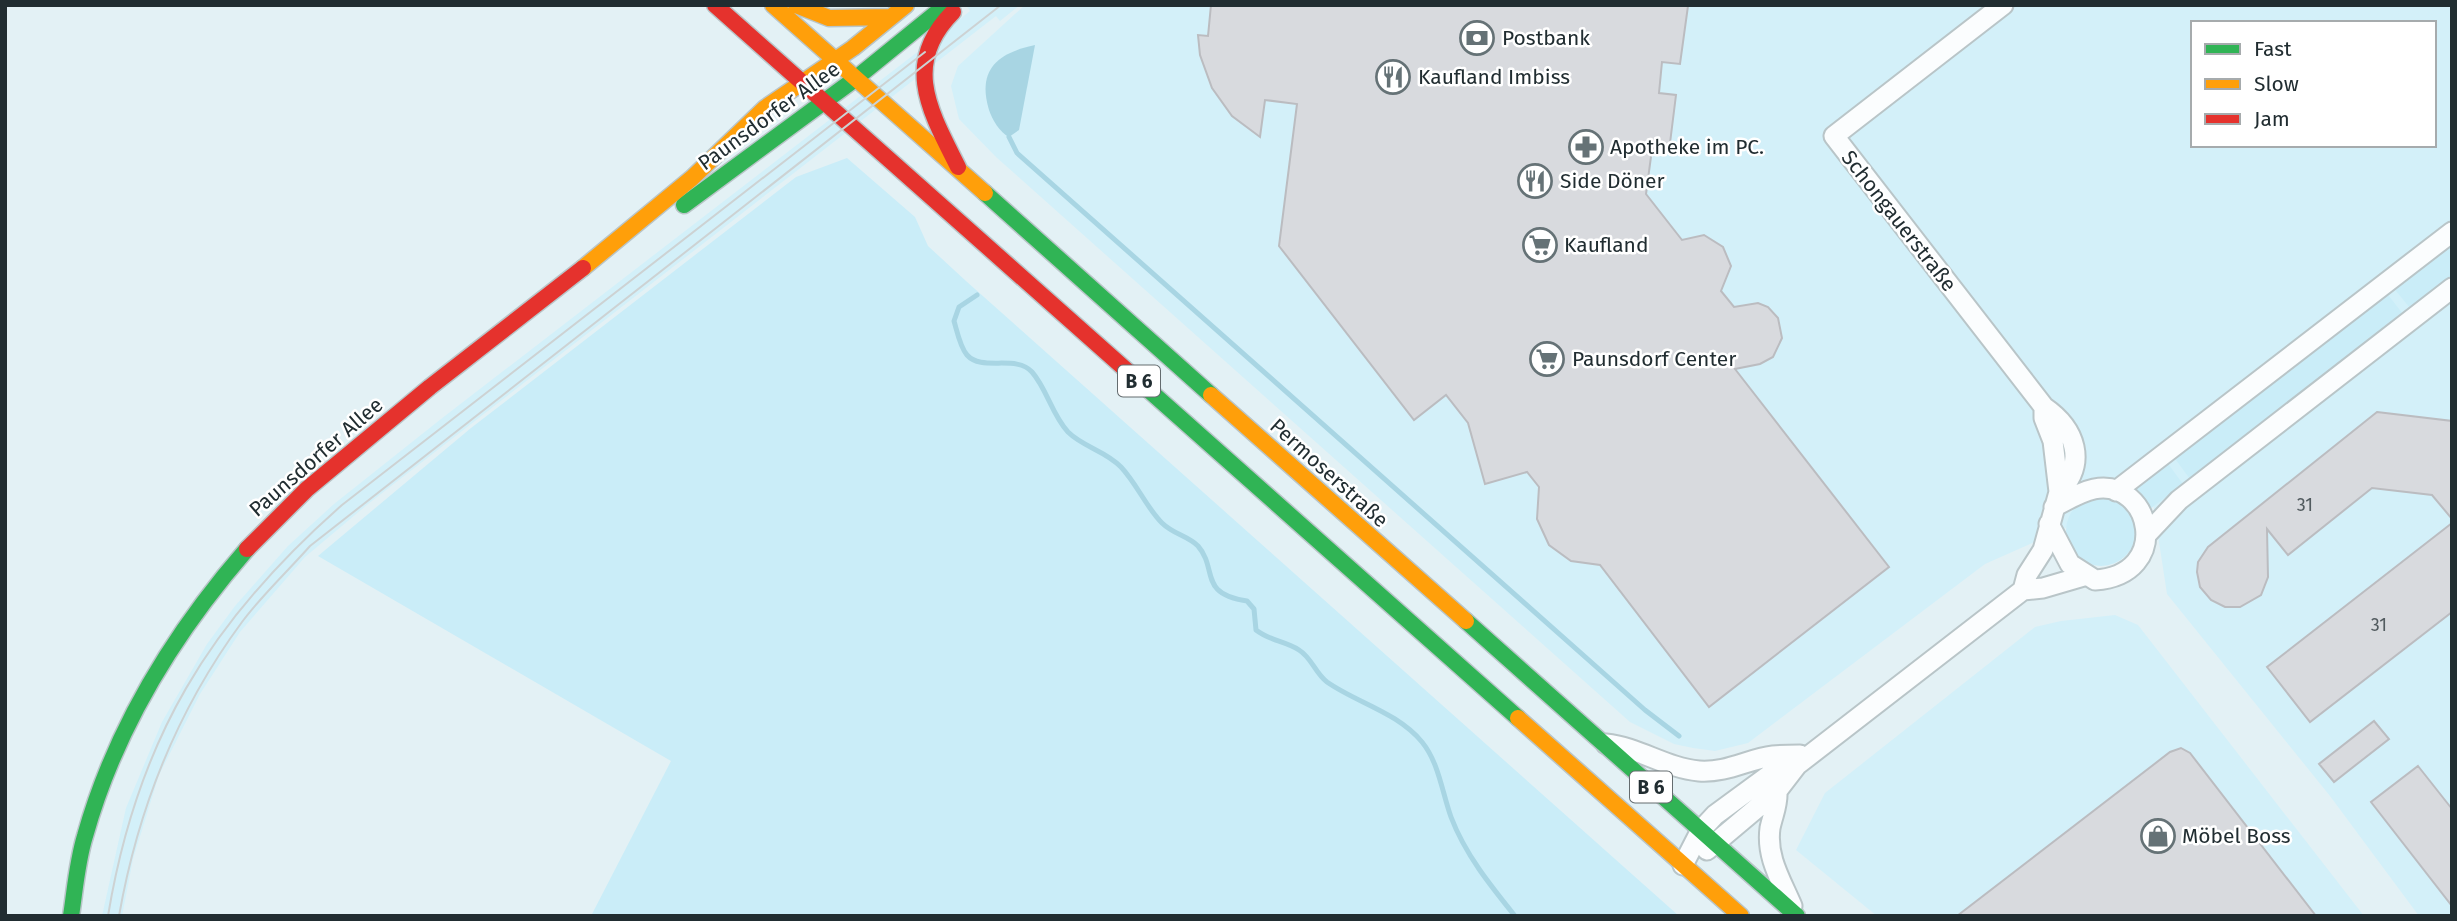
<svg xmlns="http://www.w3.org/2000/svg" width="2457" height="921" viewBox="0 0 2457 921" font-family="'Fira Sans',sans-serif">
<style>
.built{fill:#d3f0f9;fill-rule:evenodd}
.green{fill:#caedf8}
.water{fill:#a8d5e3}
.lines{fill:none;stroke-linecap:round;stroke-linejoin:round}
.stream{stroke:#a8d5e3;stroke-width:5}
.building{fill:#d8dade;stroke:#bbbcc0;stroke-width:2}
.street-casing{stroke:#b9c5c8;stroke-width:23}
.fast-casing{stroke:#b9c5c8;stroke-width:19}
.slow-casing{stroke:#b9c5c8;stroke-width:19}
.jam-casing{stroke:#b9c5c8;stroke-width:19}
.street{stroke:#fbfdfe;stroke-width:19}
.fast{stroke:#30b455;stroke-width:16}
.slow{stroke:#ff9f0a;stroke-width:16}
.jam{stroke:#e5322d;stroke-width:16}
.tram{stroke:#cdd2d3;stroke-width:2}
.labels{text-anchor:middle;stroke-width:5;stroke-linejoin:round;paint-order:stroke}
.number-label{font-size:18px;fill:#525b5f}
.shield{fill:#fff;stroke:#646c6f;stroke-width:2}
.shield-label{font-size:19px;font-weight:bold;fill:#212d31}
.poi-label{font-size:21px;fill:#212d31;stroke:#fff;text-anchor:start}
.street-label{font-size:21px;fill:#212d31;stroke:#fff}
</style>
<rect width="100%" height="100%" fill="#e3f1f5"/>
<path class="built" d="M966,5H1020L1000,21L996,16L368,504L305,557L240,632L200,694L159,775L133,859L122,916H102L126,808L162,722L207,644L235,606L288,546L334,504L441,419L955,23L970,11Z
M1025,5H2452V916H2419L2330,796L2167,594L2151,490L1985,564L1748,743L1715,751L1693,748L1674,744L1630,722L996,157L959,119L951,86L958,66ZM2193,23H2434V145H2193Z
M2115,615L2138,625L2364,916H1877L1796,850L1825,793L2035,627L2061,621Z"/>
<path class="green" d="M847,158L915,217L928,246L966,281L1679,916H591L671,761L318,556L471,428L796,177Z
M2452,240V276L2410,308L2392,286Z
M2385,291L2403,314L2190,479L2173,456Z
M2166,461L2183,484L2146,512L2131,489Z
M2066 531a35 35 0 1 1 70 0a35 35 0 1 1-70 0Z"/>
<path class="water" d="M1035,45L1019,130L1009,137C1000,133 992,119 989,110C977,70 997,53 1035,45Z"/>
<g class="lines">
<path class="stream" d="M1009,137L1017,153L1645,710L1679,736
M977,295L959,307L954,321C957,331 960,347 967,355C982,372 1016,354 1032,372C1047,389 1052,415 1068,432C1083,447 1106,451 1121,467C1137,484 1146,507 1162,523C1173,534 1188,536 1198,546C1218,569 1198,594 1247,601L1254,609L1256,630C1270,641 1285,641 1299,650C1312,658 1315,673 1327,682C1357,703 1397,712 1422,742C1439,763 1442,792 1451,817C1465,854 1490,885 1515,916"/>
</g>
<path class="building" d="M1211,5L1688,6L1680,64L1662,62L1659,93L1676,95L1669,151L1652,149L1646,194L1682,240L1704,235L1723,247L1731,266L1721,291L1734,307L1758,303L1768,307L1778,318L1782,338L1773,357L1760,364L1735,369L1889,567L1709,707L1600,565L1571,561L1549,545L1537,519L1539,487L1527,472L1485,484L1468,423L1446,395L1414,420L1279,246L1297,104L1265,100L1260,137L1232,116L1212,88L1200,55L1198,35L1208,36Z
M2377,412L2452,421V519L2432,495L2372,488L2288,555L2267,529L2268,577L2261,595L2240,607H2225L2211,600L2200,587L2197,572L2198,562L2208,547Z
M2452,523V612L2310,722L2267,667Z
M2374,721L2389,739L2334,782L2319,764Z
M2181,748L2190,753L2316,916H1957L2170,752Z
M2418,766L2452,809V906L2371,802Z"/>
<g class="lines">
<g class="street-casing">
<path id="street" d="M2003,5L1834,136L2044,407C2076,429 2087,463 2059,492
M2116,491L2452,232
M2049,524L2070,564L2095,580C2173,575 2152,478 2094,489C2080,492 2067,500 2054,507
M2147,534L2179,500L2452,288
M2023,590L2027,575L2043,550L2059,492L2053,441L2044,418V407
M1606,744C1638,747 1666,768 1699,771C1727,773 1748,759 1773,756C1782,755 1791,755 1800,755
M1777,791C1778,805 1773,814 1770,828C1766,857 1781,880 1792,906
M1707,850L1777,791L1797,765
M1683,865L1701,830L1715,815L1779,768L1797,765L2023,590L2043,588L2084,576"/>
</g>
<g class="fast-casing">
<path id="fast" d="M985,193L1211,395
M684,205L855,79L946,5
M1133,376L1518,718
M1466,621L1797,916
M71,916C75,890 77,862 85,836C115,729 174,633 247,549"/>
</g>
<g class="slow-casing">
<path id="slow" d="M773,5L985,193
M796,5L829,18L891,17
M583,268L692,178L765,108L853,48L906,5
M1211,395L1466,621
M1518,718L1741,916"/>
</g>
<g class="jam-casing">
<path id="jam" d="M715,5L1133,376
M953,12C901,64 931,113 958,167
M247,549L307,489L430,387L583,268"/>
</g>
<use href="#street" class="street"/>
<use href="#fast" class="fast"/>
<use href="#slow" class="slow"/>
<use href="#jam" class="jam"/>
<path class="tram" d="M108,916C137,740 209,622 342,505L925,52
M119,916C138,808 177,710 242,622C262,595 288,571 310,546L1001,5"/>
</g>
<defs>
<g id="bank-ring" transform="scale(1.75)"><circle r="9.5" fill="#fff" stroke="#657276" stroke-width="1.5"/><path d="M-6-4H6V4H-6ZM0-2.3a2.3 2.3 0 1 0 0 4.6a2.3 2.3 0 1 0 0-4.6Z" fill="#657276"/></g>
<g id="restaurant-ring" transform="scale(1.75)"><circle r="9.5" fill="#fff" stroke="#657276" stroke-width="1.5"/><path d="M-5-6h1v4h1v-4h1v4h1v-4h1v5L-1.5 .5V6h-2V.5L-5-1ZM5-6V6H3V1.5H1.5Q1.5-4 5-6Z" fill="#657276"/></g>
<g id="pharmacy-ring" transform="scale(1.75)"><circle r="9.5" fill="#fff" stroke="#657276" stroke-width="1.5"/><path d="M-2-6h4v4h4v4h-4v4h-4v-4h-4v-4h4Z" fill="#657276"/></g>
<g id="supermarket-ring" transform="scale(1.75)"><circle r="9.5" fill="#fff" stroke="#657276" stroke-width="1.5"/><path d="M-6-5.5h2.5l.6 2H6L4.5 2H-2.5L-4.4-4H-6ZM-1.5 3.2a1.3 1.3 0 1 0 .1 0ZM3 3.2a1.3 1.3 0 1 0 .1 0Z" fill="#657276"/></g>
<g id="shop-ring" transform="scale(1.75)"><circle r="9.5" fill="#fff" stroke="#657276" stroke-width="1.5"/><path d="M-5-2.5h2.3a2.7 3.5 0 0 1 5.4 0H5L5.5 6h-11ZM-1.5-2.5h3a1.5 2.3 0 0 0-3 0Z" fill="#657276"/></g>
</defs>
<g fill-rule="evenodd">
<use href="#bank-ring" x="1477" y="38"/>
<use href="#restaurant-ring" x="1393" y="77"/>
<use href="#pharmacy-ring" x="1586" y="147"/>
<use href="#restaurant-ring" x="1535" y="181"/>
<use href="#supermarket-ring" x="1540" y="245"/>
<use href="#supermarket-ring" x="1547" y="359"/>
<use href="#shop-ring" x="2158" y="836"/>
</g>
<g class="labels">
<g class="number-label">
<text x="2305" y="511">31</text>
<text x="2379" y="631">31</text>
</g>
<g class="shield">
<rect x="1118" y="365.5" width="42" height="31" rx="5"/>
<rect x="1630" y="771.5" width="42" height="31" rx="5"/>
</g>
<g class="shield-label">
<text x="1139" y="388">B 6</text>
<text x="1651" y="794">B 6</text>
</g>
<g class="poi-label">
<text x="1502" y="45">Postbank</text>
<text x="1418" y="84">Kaufland Imbiss</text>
<text x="1610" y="154">Apotheke im PC.</text>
<text x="1560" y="188">Side Döner</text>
<text x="1564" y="252">Kaufland</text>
<text x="1572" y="366">Paunsdorf Center</text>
<text x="2182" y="843">Möbel Boss</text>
</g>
<g class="street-label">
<text transform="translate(769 116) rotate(-36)" y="7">Paunsdorfer Allee</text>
<text transform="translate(1899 221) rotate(52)" y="7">Schongauerstraße</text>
<text transform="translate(316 457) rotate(-41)" y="7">Paunsdorfer Allee</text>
<text transform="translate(1329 473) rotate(42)" y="7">Permoserstraße</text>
</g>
</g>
<rect width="2457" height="921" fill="none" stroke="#212d31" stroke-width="14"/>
<rect x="2191" y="21" width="245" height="126" fill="#ffffff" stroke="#a6abad" stroke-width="2"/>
<rect x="2205" y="44" width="35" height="10" fill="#30b455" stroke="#a6abad" stroke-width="2"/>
<text x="2254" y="56" font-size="21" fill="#212d31">Fast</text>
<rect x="2205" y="79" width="35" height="10" fill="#ff9f0a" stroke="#a6abad" stroke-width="2"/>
<text x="2254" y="91" font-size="21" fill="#212d31">Slow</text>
<rect x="2205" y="114" width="35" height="10" fill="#e5322d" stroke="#a6abad" stroke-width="2"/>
<text x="2254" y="126" font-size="21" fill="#212d31">Jam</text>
</svg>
